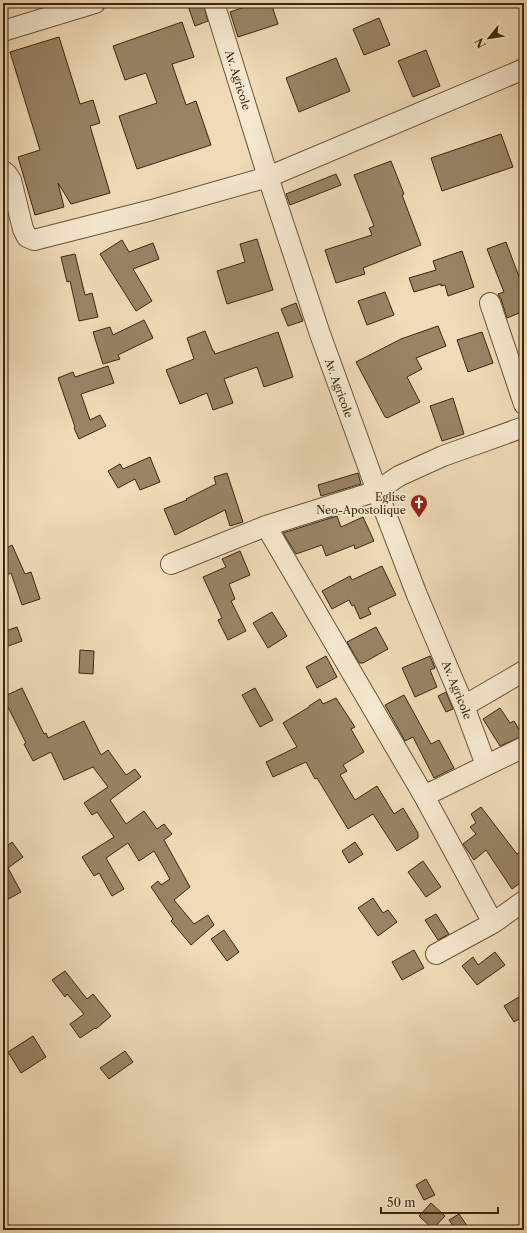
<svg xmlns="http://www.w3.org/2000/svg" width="527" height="1233" viewBox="0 0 527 1233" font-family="'Libre Caslon Text',serif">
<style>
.building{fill:#998466;stroke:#3c260e}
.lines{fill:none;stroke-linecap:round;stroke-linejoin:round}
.minor-casing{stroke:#695338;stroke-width:22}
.minor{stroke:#f5e8d0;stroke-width:20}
.labels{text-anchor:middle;stroke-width:4;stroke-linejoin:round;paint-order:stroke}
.street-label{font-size:11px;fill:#3c260e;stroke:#f5e8d0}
.poi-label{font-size:11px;fill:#3c260e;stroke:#f5e8d0;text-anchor:end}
</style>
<rect width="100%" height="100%" fill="#efdbb7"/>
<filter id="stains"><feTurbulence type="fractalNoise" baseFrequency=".005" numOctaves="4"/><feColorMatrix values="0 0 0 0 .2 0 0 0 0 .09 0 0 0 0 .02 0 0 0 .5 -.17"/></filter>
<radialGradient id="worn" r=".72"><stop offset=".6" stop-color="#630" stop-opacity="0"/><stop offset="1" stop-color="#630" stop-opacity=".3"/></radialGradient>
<path class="building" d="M187,3H203L208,21L195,26Z
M256,3H271L278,24L238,37L230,12Z
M379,18L390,45L364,55L353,29Z
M182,22L194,57L172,64L186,105L196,101L211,145L137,169L119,116L157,103L146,73L125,80L113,46Z
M59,37L80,104L93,100L100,123L90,126L110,193L71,204L58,183L64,207L35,215L18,157L40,150L10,52Z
M426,50L440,86L413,97L398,61Z
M336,58L350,91L299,112L286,78Z
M501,134L513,167L442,191L431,158Z
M391,161L404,194L402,195L421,245L363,268L365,274L336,283L325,250L372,235L369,228L374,226L354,175Z
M336,174L341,185L290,205L286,194Z
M257,239L273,290L227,304L217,271L245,262L240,244Z
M122,240L129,252L153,243L159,259L133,269L152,301L136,311L100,254Z
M506,242L524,290V311L507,318L501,299L498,294L504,292L487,249Z
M462,251L474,287L448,296L445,285L441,286V284L414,292L409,278L436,270L433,261Z
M75,254L85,295L92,293L98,317L79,321L70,281L67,282L61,257Z
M385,292L394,315L367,325L358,301Z
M296,303L303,321L288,326L281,309Z
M144,320L153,338L118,355L120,359L103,364L93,332L110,327L113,335Z
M438,326L446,346L416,358L422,369L407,377L420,402L387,418L386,417H385L356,362L401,339Z
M205,331L213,351H214L215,354L278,332L293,377L264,387L257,367L224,379L233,403L213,410L207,393L180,404L166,370L194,359L187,338Z
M482,332L493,363L468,372L457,340Z
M108,366L114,383L81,394L90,420L100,415L106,426L79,439L74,428L75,427L58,378L73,372L75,377Z
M453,398L464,434L442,441L430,406Z
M150,457L160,482L140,490L135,479L118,488L108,471L120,464L123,469Z
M227,473L243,522L230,526L225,510L175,535L164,509L187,500L186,499L216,484L214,477Z
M358,473L361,484L321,496L318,485Z
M337,516L341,527L363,517L374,541L355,549L354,545L326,556L322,545L296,554L283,533Z
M12,545L25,574L31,572L40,599L22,605L11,573L3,577V550Z
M240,551L250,575L229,584L235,599L231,601L246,631L228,640L218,620L222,618L203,577L226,567L222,559Z
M382,566L396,595L368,608L371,614L360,619L354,605L352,606L349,600L332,609L322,591L350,576L352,580Z
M272,612L287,636L268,648L253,623Z
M17,627L22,641L3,648V632Z
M376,627L388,649L363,663H359L347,642Z
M80,650L94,651L93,674L79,673Z
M326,656L337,677L317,688L306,667Z
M430,656L435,668L430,670L437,687L415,697L402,668Z
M22,688L44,734L46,733L48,738L84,721L101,755L108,750L126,775L135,769L141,777L110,800L126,824L144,811L157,829L164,824L172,834L164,840L190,887L174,900L194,924L208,915L214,925L191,945L171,921L173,919L151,887L158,881L161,885L170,879L154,851L139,861L128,843L106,858L124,889L112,896L99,873L94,876L82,857L114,837L97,812L92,815L84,803L108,787L93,767L64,780L51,752L33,761L24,744L26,743L3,697Z
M255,688L273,720L260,727L242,695Z
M446,692L453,709L446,712L438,696Z
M404,695L431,744L439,740L454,768L434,778L413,737L405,741L385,705Z
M336,698L355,727L351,729L364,752L343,765L347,771L340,775L355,800L377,786L394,814L403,808L418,833V838L397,851L373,814L348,829L317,778L315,779L306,762L273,777L266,762L297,747L283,723L309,707V706L320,699L323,704Z
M500,708L510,723L514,721L523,736L500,746L483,719Z
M481,807L517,854L524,849V880L512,889L486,850L474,860L463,844L476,834L470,827L476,823L471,814Z
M12,842L23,857L8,868L21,892L3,902V849Z
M355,842L363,854L349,863L342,851Z
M423,861L441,887L426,897L408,872Z
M373,898L383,913L388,910L397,922L378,936L358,908Z
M436,914L449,934L438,940L425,920Z
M224,930L239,952L227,961L211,939Z
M414,950L424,968L402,980L392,962Z
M495,952L505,965L477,985L462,966L473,957L478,965Z
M65,971L87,999L93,994L111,1016L96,1029L95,1028L80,1038L70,1024L84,1014L67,994L65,997L52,980Z
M524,994V1016L514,1022L504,1006Z
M33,1036L46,1057L21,1073L8,1052Z
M125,1051L133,1062L109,1079L100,1068Z
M426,1179L435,1195L424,1200L416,1185Z
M431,1203L445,1216L433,1229L419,1216Z
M459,1214L470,1230H456L449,1220Z"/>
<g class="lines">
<g class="minor-casing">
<path id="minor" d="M214,3L268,177L320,334L377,491L417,595L464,706L486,765
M3,31L95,3
M3,171L7,174L11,180L23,229L27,237L34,240L152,210L268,177L524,69
M490,303L524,404
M266,526L424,796L493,923
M171,564L266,526L377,491L399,476L443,456L524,427
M464,706L524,671
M424,796L524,747
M436,954L493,923L524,901"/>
</g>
<use href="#minor" class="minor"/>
</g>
<defs>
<g id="church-pin" transform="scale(0.9)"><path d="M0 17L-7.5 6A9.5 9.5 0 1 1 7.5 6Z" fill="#8f2418" stroke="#f5e8d0"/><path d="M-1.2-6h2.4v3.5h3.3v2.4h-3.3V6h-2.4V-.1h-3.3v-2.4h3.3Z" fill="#fff"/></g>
</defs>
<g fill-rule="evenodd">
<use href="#church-pin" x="419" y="503"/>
</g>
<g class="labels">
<g class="street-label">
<text transform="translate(238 80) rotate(73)" y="4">Av. Agricole</text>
<text transform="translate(339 388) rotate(70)" y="4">Av. Agricole</text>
<text transform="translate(457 690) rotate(68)" y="4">Av. Agricole</text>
</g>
<g class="poi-label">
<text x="406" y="501">Eglise<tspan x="406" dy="13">Neo-Apostolique</tspan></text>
</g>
</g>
<rect width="527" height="1233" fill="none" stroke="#efdbb7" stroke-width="16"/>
<rect x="4" y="4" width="519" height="1225" fill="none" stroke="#3c260e" stroke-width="2"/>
<rect x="8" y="8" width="511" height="1217" fill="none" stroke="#3c260e"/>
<g transform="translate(489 38) rotate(240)" stroke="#f5e8d0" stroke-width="3" paint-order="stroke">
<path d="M0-3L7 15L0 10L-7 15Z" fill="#3c260e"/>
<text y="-6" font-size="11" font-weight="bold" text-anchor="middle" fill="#3c260e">N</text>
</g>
<path d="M381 1207v6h117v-6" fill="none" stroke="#3c260e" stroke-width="2"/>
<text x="387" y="1207" font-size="12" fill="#3c260e" stroke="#f5e8d0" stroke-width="3" paint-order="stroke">50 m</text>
<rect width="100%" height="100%" filter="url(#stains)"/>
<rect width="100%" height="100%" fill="url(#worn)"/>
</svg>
